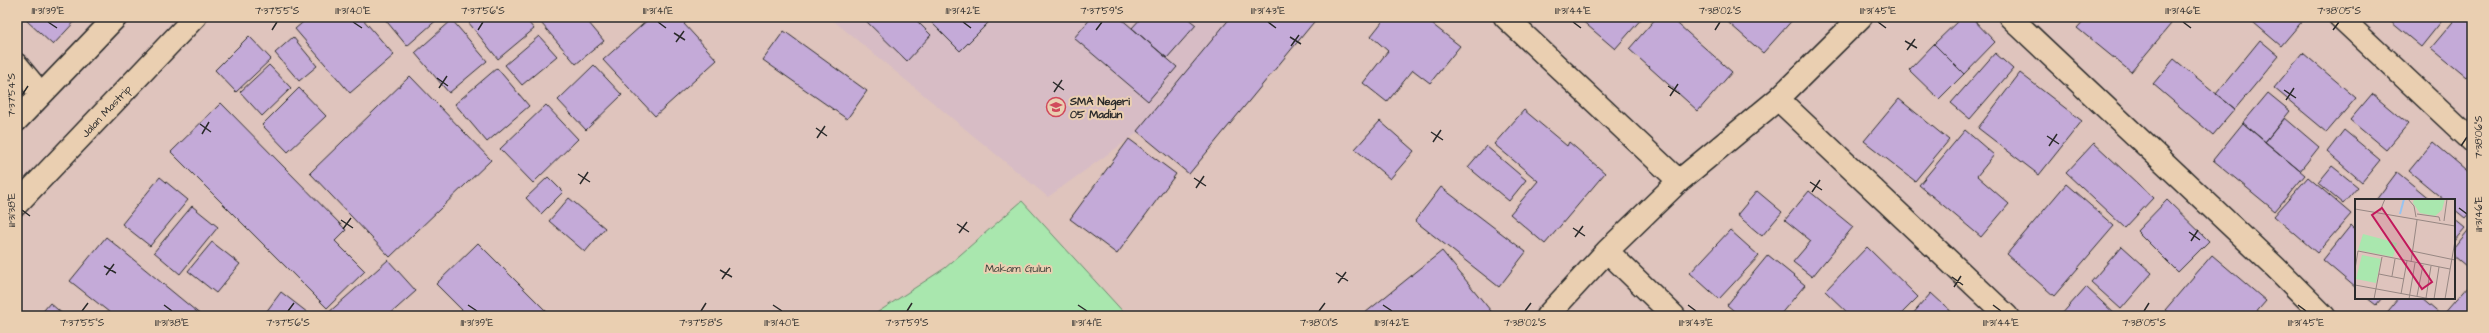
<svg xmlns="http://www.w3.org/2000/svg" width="2489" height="333" viewBox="0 0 2489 333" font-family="'Architects Daughter',sans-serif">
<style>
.built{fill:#d7bcc5}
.green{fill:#a9e7ae;stroke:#6a896c}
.building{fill:#c4aad8;stroke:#2b2b2b}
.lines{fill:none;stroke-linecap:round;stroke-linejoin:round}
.minor-casing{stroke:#2b2b2b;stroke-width:25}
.major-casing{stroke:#2b2b2b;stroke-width:25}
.minor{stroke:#eacfb1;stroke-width:22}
.major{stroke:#eacfb1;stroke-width:22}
.ticks{fill:none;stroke:#2b2b2b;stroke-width:1.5}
.labels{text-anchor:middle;stroke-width:4;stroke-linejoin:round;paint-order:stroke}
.poi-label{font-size:11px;font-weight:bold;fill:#2b2b2b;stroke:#eacfb1;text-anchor:start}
.street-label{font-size:11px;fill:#2b2b2b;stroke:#eacfb1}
.park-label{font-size:11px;fill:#383e38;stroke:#eacfb1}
.inset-river{fill:none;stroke:#97c3f1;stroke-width:2}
.inset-road{fill:none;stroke:#978783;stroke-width:1}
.view{fill:#c2185b;fill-opacity:0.15;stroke:#c2185b;stroke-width:2}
.inset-edge{fill:none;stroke:#2b2b2b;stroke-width:2}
.neatline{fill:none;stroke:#2b2b2b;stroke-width:1.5}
.ticks-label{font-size:10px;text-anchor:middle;fill:#2b2b2b}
</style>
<rect width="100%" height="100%" fill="#dfc4bd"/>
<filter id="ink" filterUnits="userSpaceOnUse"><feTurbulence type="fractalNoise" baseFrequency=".025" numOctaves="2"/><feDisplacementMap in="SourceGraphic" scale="8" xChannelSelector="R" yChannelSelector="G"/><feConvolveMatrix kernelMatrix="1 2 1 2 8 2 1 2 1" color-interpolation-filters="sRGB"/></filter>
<g filter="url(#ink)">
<path class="built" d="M829,17H1299L1048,197Z"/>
<path class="green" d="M1022,201L1127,316H872L945,268Z"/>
<path class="building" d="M30,17H79L53,45L27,21Z
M309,17H361L394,55L350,93L295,29Z
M383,17H440L407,46Z
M476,17H524L534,29L498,59L469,23Z
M536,17H584L604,41L576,64Z
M651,17H691L684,24L717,60L655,116L603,60Z
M862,17H913L931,35L907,61Z
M926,17H994L960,51Z
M1092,17H1119L1177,67L1148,101L1074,38Z
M1142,17H1186L1196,25L1167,58L1132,28Z
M1231,17H1318L1189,174L1137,131Z
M1386,17H1423L1460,46L1430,83L1413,70L1387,102L1363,83L1388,51L1371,36Z
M1582,17H1643L1615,49L1580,19Z
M1657,17H1670L1732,72L1698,111L1629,49Z
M1722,17H1795L1763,53Z
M1962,17H1971L1995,42L1964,74L1934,44Z
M2087,17H2162L2171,24L2131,72L2077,28Z
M2247,17H2302L2304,19L2281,46Z
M2385,17H2445L2421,47Z
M2457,17H2472V70L2466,77L2431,48Z
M452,20L487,61L449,93L415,53Z
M784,31L867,91L847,119L763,60Z
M249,36L271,59L236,92L215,70Z
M539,36L557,56L522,85L505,65Z
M293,37L317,66L299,81L275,53Z
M2260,40L2279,56L2235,109L2216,94Z
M1934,44L1964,74L1939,99L1909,70Z
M1995,53L2013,69L1970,119L1951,103Z
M2303,53L2356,98L2327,132L2274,88Z
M2174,59L2235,109L2213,135L2153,84Z
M269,65L291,88L262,116L240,92Z
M594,65L622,95L586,130L558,100Z
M497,68L529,106L487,142L455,104Z
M2020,73L2082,121L2039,175L1978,128Z
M410,76L491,160L390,257L310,173Z
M299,88L326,116L288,152L262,125Z
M2268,93L2290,111L2265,142L2243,123Z
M2372,94L2408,124L2386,150L2350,120Z
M1899,99L1949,140L1915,181L1864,141Z
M221,103L346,230L335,241L365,271L327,308L171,152Z
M546,105L578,139L533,183L500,149Z
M1524,110L1567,146L1569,142L1605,173L1545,244L1510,214L1538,181L1494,144Z
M2285,118L2319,147L2300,171L2265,142Z
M1380,121L1414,151L1390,179L1355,149Z
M2243,123L2305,175L2275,211L2213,160Z
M1965,130L1994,155L1977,176L2009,204L1981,237L1919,185Z
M2344,130L2380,160L2362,182L2327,152Z
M1129,139L1176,174L1117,254L1070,219Z
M2433,142L2472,175V210L2465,218L2454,209V200H2444L2409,171Z
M2094,143L2153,198L2125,228L2066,173Z
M1486,146L1526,180L1509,201L1468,167Z
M2332,166L2358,187L2343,204L2318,183Z
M2397,172L2431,200H2376Z
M160,177L188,200L150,246L122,224Z
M548,177L563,192L541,214L526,198Z
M2308,177L2351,214L2317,253L2274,216Z
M2066,184L2114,226L2054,296L2007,254Z
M1441,187L1526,252L1499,287L1415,221Z
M1757,191L1782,212L1762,236L1737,215Z
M1809,191L1853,227L1812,277L1793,262L1811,241L1785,220Z
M569,198L605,228L585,252L549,221Z
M2167,200L2209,241L2178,272L2137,231Z
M192,206L218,227L180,274L154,252Z
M2454,219L2465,228L2454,241Z
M2351,225L2356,230V288L2323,260Z
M2471,227L2472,228V271L2454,256V248Z
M1730,230L1759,256L1719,299L1690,273Z
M106,237L202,316H114L70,281Z
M212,242L240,264L216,293L188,271Z
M478,243L551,316H468L436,284Z
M2122,246L2152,273L2121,309L2091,282Z
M1867,247L1918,297L1899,316H1851L1825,291Z
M1442,251L1495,316H1368L1365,313Z
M1768,255L1805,285L1779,316H1740L1727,305Z
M2212,255L2266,301L2253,316H2172L2165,310Z
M388,260L416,291L388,316H329L327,314Z
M2469,285L2472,288V316H2384L2399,298H2421L2442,316Z
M2086,287L2117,316H2060Z
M281,292L312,316H263Z
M1931,293L1956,316H1911Z
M2367,298H2382L2376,305Z
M50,303L65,316H39Z"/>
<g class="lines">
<g class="minor-casing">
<path id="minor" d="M1505,17L1679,181
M2010,17L2275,267L2324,316
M2340,17L2472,141
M17,65L41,94
M1778,99L2007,316
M1607,251L1674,316
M1547,316L1607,251L1679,181L1778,99L1861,17"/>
</g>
<g class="major-casing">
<path id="major" d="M17,120L116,17
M17,204L195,17"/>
</g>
<use href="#minor" class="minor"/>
<use href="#major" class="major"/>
</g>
</g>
<path class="ticks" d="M48,22L57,28M353,22L362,28M658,22L666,28M963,22L971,28M1268,22L1276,28M1573,22L1581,28M1878,22L1886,28M2183,22L2191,28M272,30L277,22M478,30L483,22M1096,30L1102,22M1715,30L1720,22M2333,30L2339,22M674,33L685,40M1290,37L1301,44M1905,41L1917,48M676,42L684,31M1291,46L1299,35M1907,50L1915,39M437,78L448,86M1053,82L1064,90M1668,86L1680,94M439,88L447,76M2284,90L2296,98M1054,92L1062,80M22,95L28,86M1670,96L1678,84M2286,100L2294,88M200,124L211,132M816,128L827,136M1431,132L1443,140M202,134L209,122M2047,136L2059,144M817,138L825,126M1433,142L1441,130M2049,146L2057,134M2461,146L2467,137M578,174L590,182M1194,178L1206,186M1810,182L1822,190M580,184L588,172M1196,188L1204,176M1812,192L1820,180M2459,208L2467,214M22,210L30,216M341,220L353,228M957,224L969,232M1573,228L1585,236M343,229L351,218M2189,232L2200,240M959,233L967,222M1575,237L1583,226M2191,241L2198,230M104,266L116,273M720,270L732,277M1336,273L1348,281M106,275L114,264M1952,277L1963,285M722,279L730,268M1338,283L1346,272M1954,287L1961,276M164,305L172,311M468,305L477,311M773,305L782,311M1078,305L1087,311M1383,305L1392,311M1688,305L1696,311M1993,305L2001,311M2298,305L2306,311M82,311L88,303M288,311L294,303M701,311L706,303M907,311L912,303M1319,311L1325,303M1525,311L1531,303M2144,311L2149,303"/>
<defs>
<g id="school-ring" transform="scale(1)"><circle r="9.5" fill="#eacfb1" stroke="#d1495b" stroke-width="1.5"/><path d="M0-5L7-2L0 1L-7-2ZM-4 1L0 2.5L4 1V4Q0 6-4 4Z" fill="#d1495b"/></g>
</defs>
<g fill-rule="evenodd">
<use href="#school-ring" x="1056" y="107"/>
</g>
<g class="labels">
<g class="poi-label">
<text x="1070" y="105">SMA Negeri<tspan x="1070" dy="13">05 Madiun</tspan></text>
</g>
<g class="street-label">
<text transform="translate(106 111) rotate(-47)" y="4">Jalan Mastrip</text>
</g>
<g class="park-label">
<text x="1018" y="272">Makam Gulun</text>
</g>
</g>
<g transform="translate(2355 199)">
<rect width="100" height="100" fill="#dfc4bd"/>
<path d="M59,0H90L87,11L80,17L65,14L58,4ZM8,35L42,44L38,58L3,51ZM7,56L26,60L21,84L1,80Z" fill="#a9e7ae"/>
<path class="inset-river" d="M45,15L49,0"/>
<path class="inset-road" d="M53,0L59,7L61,18M0,10L100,27M25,12L30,0M62,15L84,18L85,22M89,22L92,0M3,52L95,70M57,52L100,61M56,63L62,21M0,70L3,52M24,75L49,80M37,77L40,60M0,86L76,100M46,95L52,62M62,97L68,66M71,99L76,67M19,100L27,58M54,100L60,64M79,100L84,68M90,100L100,42"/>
<path class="view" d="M27,9L77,83L67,90L17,16Z"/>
<rect width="100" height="100" class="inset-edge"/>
</g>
<rect width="2489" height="333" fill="none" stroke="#eacfb1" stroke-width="44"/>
<rect x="22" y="22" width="2445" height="289" class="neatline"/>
<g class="ticks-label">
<text x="48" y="14">111°31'39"E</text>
<text x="277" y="14">7°37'55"S</text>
<text x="353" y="14">111°31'40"E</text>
<text x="483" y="14">7°37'56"S</text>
<text x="658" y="14">111°31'41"E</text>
<text x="963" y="14">111°31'42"E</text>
<text x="1102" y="14">7°37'59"S</text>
<text x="1268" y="14">111°31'43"E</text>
<text x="1573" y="14">111°31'44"E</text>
<text x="1720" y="14">7°38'02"S</text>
<text x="1878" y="14">111°31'45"E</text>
<text x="2183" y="14">111°31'46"E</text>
<text x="2339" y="14">7°38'05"S</text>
<text transform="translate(11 95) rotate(-90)" y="4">7°37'54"S</text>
<text transform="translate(2478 137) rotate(-90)" y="4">7°38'06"S</text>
<text transform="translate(11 210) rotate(-90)" y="4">111°31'38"E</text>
<text transform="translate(2478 214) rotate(-90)" y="4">111°31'46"E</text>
<text x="82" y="326">7°37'55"S</text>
<text x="172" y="326">111°31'38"E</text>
<text x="288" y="326">7°37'56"S</text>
<text x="477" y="326">111°31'39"E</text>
<text x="701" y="326">7°37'58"S</text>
<text x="782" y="326">111°31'40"E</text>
<text x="907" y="326">7°37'59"S</text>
<text x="1087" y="326">111°31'41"E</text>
<text x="1319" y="326">7°38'01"S</text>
<text x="1392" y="326">111°31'42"E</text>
<text x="1525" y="326">7°38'02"S</text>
<text x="1696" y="326">111°31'43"E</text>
<text x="2001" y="326">111°31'44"E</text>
<text x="2144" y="326">7°38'05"S</text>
<text x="2306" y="326">111°31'45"E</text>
</g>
</svg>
